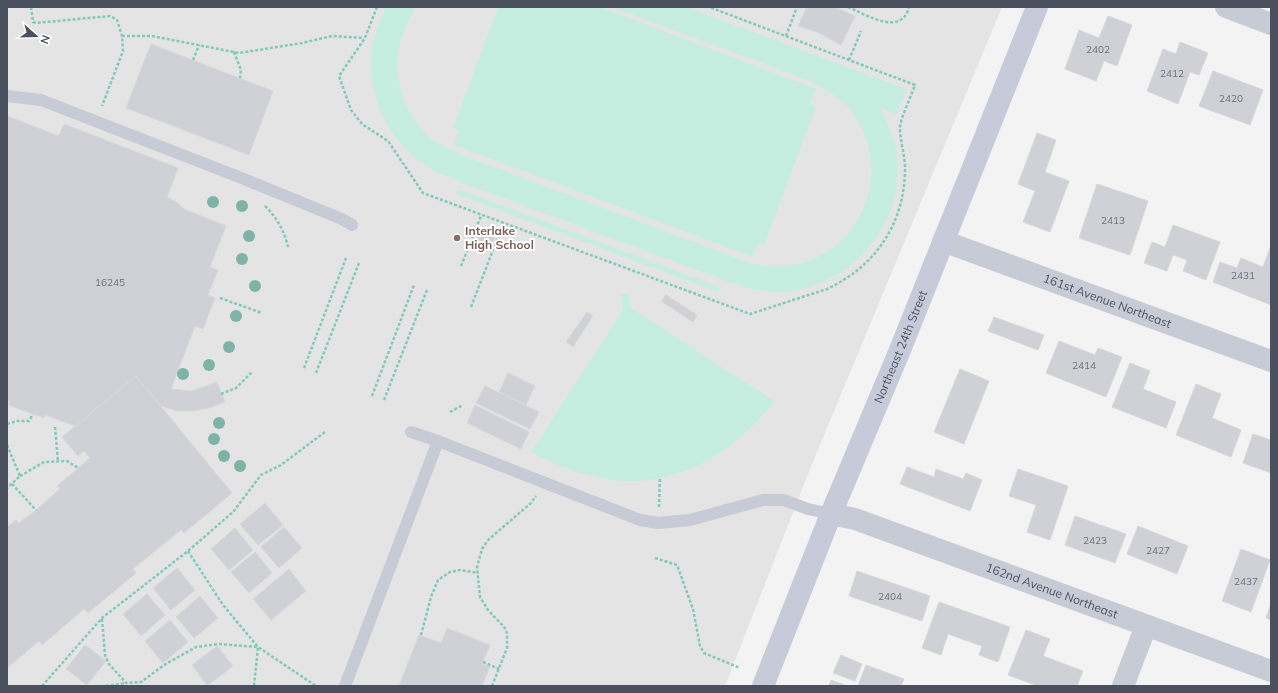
<svg xmlns="http://www.w3.org/2000/svg" width="1278" height="693" viewBox="0 0 1278 693" font-family="Mulish,sans-serif">
<style>
.education{fill:#e5e4e4}
.green{fill:#c5eee0}
.building{fill:#d0d1d6;stroke:#d7d7dd}
.lines{fill:none;stroke-linecap:round;stroke-linejoin:round}
.path{stroke:#7fcaba;stroke-width:2.5;stroke-dasharray:3 2;stroke-linecap:butt}
.service{stroke:#c7cbd6;stroke-width:12}
.minor{stroke:#c7cbd6;stroke-width:22}
.secondary{stroke:#c7cbd9;stroke-width:22}
.tree{fill:#7eb3a7}
.education-dot{fill:#8d6e63;stroke:#fff;stroke-width:1.5}
.labels{text-anchor:middle;stroke-width:4;stroke-linejoin:round;paint-order:stroke}
.number-label{font-size:10px;fill:#6c707d}
.education-label{font-size:12px;font-weight:bold;fill:#785e54;stroke:#fff;text-anchor:start}
.street-label{font-size:12px;fill:#4b505f;stroke:#fff}
</style>
<rect width="100%" height="100%" fill="#f4f3f3"/>
<path class="education" d="M7,7H1002L810,469L725,686H7Z"/>
<path class="green" d="M386,7H416C387,50 392,105 432,139C440,145 450,150 459,154L742,260C752,263 762,266 772,266C857,270 902,169 847,106C837,95 823,88 810,81L612,7H686L906,89L897,114L880,108C888,123 895,139 897,157C904,222 856,282 791,291C771,294 752,290 734,284L450,178C438,173 428,168 418,160C382,133 363,82 374,39C377,28 381,17 386,7Z
M498,7H600L816,89L810,104L816,107L764,245L758,243L753,257L454,145L459,131L453,128Z
M458,189L720,287L718,292L456,194Z
M628,293L631,308L774,401C739,449 682,485 620,481C588,478 559,467 531,452L623,310L621,294Z"/>
<path class="building" d="M807,7H835L855,16L841,45L817,32L798,26Z
M1108,16L1132,25L1117,66L1104,61L1096,81L1065,69L1079,30L1099,38Z
M1180,42L1208,53L1199,75L1190,72L1178,104L1147,91L1163,49L1176,54Z
M151,44L273,91L249,155L126,108Z
M1213,71L1263,90L1250,125L1199,106Z
M7,116L59,136L64,124L178,168L167,197L176,202L184,209L226,226L210,267L218,270L208,295L215,298L203,329L195,326L171,389L192,391L217,382L225,402L209,408L193,411H177L161,406L136,376L75,426L45,415L44,418L8,405L10,402L7,400Z
M1037,133L1056,140L1045,172L1069,181L1050,232L1023,222L1035,191L1018,184Z
M1097,184L1148,201L1130,255L1079,238Z
M1173,225L1220,242L1206,280L1183,271L1187,260L1173,255L1167,271L1144,263L1152,242L1165,247Z
M479,231L495,237L489,252L473,246Z
M1271,245V305L1213,282L1220,262L1237,268L1241,258L1263,267Z
M666,295L697,315L693,322L661,301Z
M587,312L593,316L573,347L566,342Z
M994,317L1044,335L1038,350L988,331Z
M1059,341L1095,355L1098,348L1122,357L1106,397L1046,373Z
M1130,363L1150,371L1143,389L1176,402L1166,428L1112,407Z
M960,369L989,381L964,444L934,432Z
M508,373L535,386L526,405L499,392Z
M136,376L232,493L184,533L181,530L133,569L136,573L88,613L84,609L42,645L39,641L7,668V527L16,520L19,523L36,510L60,489L57,486L90,458L84,451L78,456L62,437Z
M1196,384L1221,394L1212,418L1241,430L1231,457L1176,435Z
M485,386L539,412L530,429L476,403Z
M475,405L529,432L521,449L467,423Z
M1253,434L1271,440V473L1243,463Z
M907,467L934,477L936,469L963,479L966,473L982,480L970,511L900,484Z
M1018,469L1068,486L1050,540L1027,532L1036,505L1009,496Z
M265,503L283,525L258,545L240,524Z
M1075,516L1126,534L1115,563L1065,545Z
M1138,526L1188,546L1177,574L1127,554Z
M284,527L302,548L279,568L261,547Z
M235,528L253,550L229,570L211,549Z
M1241,549L1270,560L1251,612L1222,601Z
M255,552L272,573L249,593L231,572Z
M177,568L195,590L171,610L153,588Z
M289,569L306,591L271,620L253,599Z
M857,571L930,596L922,621L849,596Z
M147,594L165,615L141,636L123,614Z
M200,596L218,618L194,638L176,617Z
M939,602L1010,627L998,662L979,655L982,646L948,634L941,655L922,648Z
M1271,604V620L1266,618Z
M170,620L188,642L163,663L145,641Z
M447,628L490,645L482,664L490,666L482,686H399L419,635L441,643Z
M1026,630L1050,639L1043,656L1083,671L1077,686H1038L1008,675Z
M85,645L106,661L87,685L66,669Z
M217,646L233,666L207,686L192,665Z
M841,655L862,664L855,681L833,673Z
M866,665L904,679L901,686H858Z
M831,680L847,686H829Z"/>
<g class="lines">
<path class="path" d="M31,7L33,22L36,23L110,16L117,20L122,36L123,51L102,106
M377,7L365,38L339,76L351,110L362,124L388,141L423,193L750,314L827,289C876,266 905,223 905,168C905,154 900,142 900,128C899,122 912,94 915,85L709,7
M848,7C863,13 892,32 905,16C907,14 908,10 909,7
M122,36H152L239,53L302,43L332,36L364,38
M786,36L797,7
M234,52L241,70L240,78
M193,60L199,45
M849,60L861,31
M265,206C277,218 284,230 288,247
M461,266L481,216
M220,298L262,313
M471,307L503,224
M304,368L346,258
M316,373L359,263
M221,394L236,388L252,372
M372,396L414,285
M384,400L427,290
M450,412L463,405
M7,424L17,421H29L33,414
M55,427L58,461
M7,445L20,476L7,488
M20,476L44,462L67,461L78,468
M12,484L36,510
M659,507L660,477
M188,551L223,605L258,647L316,686
M655,558L677,565L693,609L700,646L704,653L740,668
M102,619L105,655L109,664L126,683L141,682L164,665L196,647L219,644L258,647L254,686
M421,635L431,597L438,580L450,572L460,570L478,573
M483,662L499,669
M42,686L102,618L188,551L233,512L261,475L281,465L325,432
M106,686L125,683
M492,686L507,648V633L504,627L488,610L480,597L477,567L482,549L488,540L531,503L536,496"/>
<path class="service" d="M7,96L41,100L239,177L342,219L352,225
M411,432L438,441
M345,686L438,441L640,520L658,523L690,520L763,500H784L808,509L831,514"/>
<g class="minor">
<path d="M1226,7L1271,24"/>
<path id="s1" d="M943,241L1271,361"/>
<path id="s2" d="M831,514L855,519L1271,671"/>
<path d="M1123,686L1146,626"/>
</g>
<path class="secondary" id="s3" d="M763,686L831,514L900,350L1037,7"/>
</g>
<g class="tree">
<circle cx="213" cy="202" r="6"/>
<circle cx="242" cy="206" r="6"/>
<circle cx="249" cy="236" r="6"/>
<circle cx="242" cy="259" r="6"/>
<circle cx="255" cy="286" r="6"/>
<circle cx="236" cy="316" r="6"/>
<circle cx="229" cy="347" r="6"/>
<circle cx="209" cy="365" r="6"/>
<circle cx="183" cy="374" r="6"/>
<circle cx="219" cy="423" r="6"/>
<circle cx="214" cy="439" r="6"/>
<circle cx="224" cy="456" r="6"/>
<circle cx="240" cy="466" r="6"/>
</g>
<circle class="education-dot" cx="457" cy="238" r="4"/>
<g class="labels">
<g class="number-label">
<text x="1098" y="53">2402</text>
<text x="1172" y="77">2412</text>
<text x="1231" y="102">2420</text>
<text x="1113" y="224">2413</text>
<text x="1243" y="279">2431</text>
<text x="110" y="286">16245</text>
<text x="1084" y="369">2414</text>
<text x="1095" y="544">2423</text>
<text x="1158" y="554">2427</text>
<text x="1246" y="585">2437</text>
<text x="890" y="600">2404</text>
</g>
<g class="education-label">
<text x="465" y="235">Interlake<tspan x="465" dy="14">High School</tspan></text>
</g>
<g class="street-label">
<text dy="4" stroke="none"><textPath href="#s1" startOffset="175">161st Avenue Northeast</textPath></text>
<text dy="4" stroke="none"><textPath href="#s3" startOffset="366">Northeast 24th Street</textPath></text>
<text dy="4" stroke="none"><textPath href="#s2" startOffset="234">162nd Avenue Northeast</textPath></text>
</g>
</g>
<rect width="1278" height="693" fill="none" stroke="#4b505f" stroke-width="16"/>
<g transform="translate(36 36) rotate(110)" stroke="#ffffff" stroke-width="3" paint-order="stroke">
<path d="M0-3L7 15L0 10L-7 15Z" fill="#4b505f"/>
<text y="-6" font-size="11" font-weight="bold" text-anchor="middle" fill="#4b505f">N</text>
</g>
</svg>
